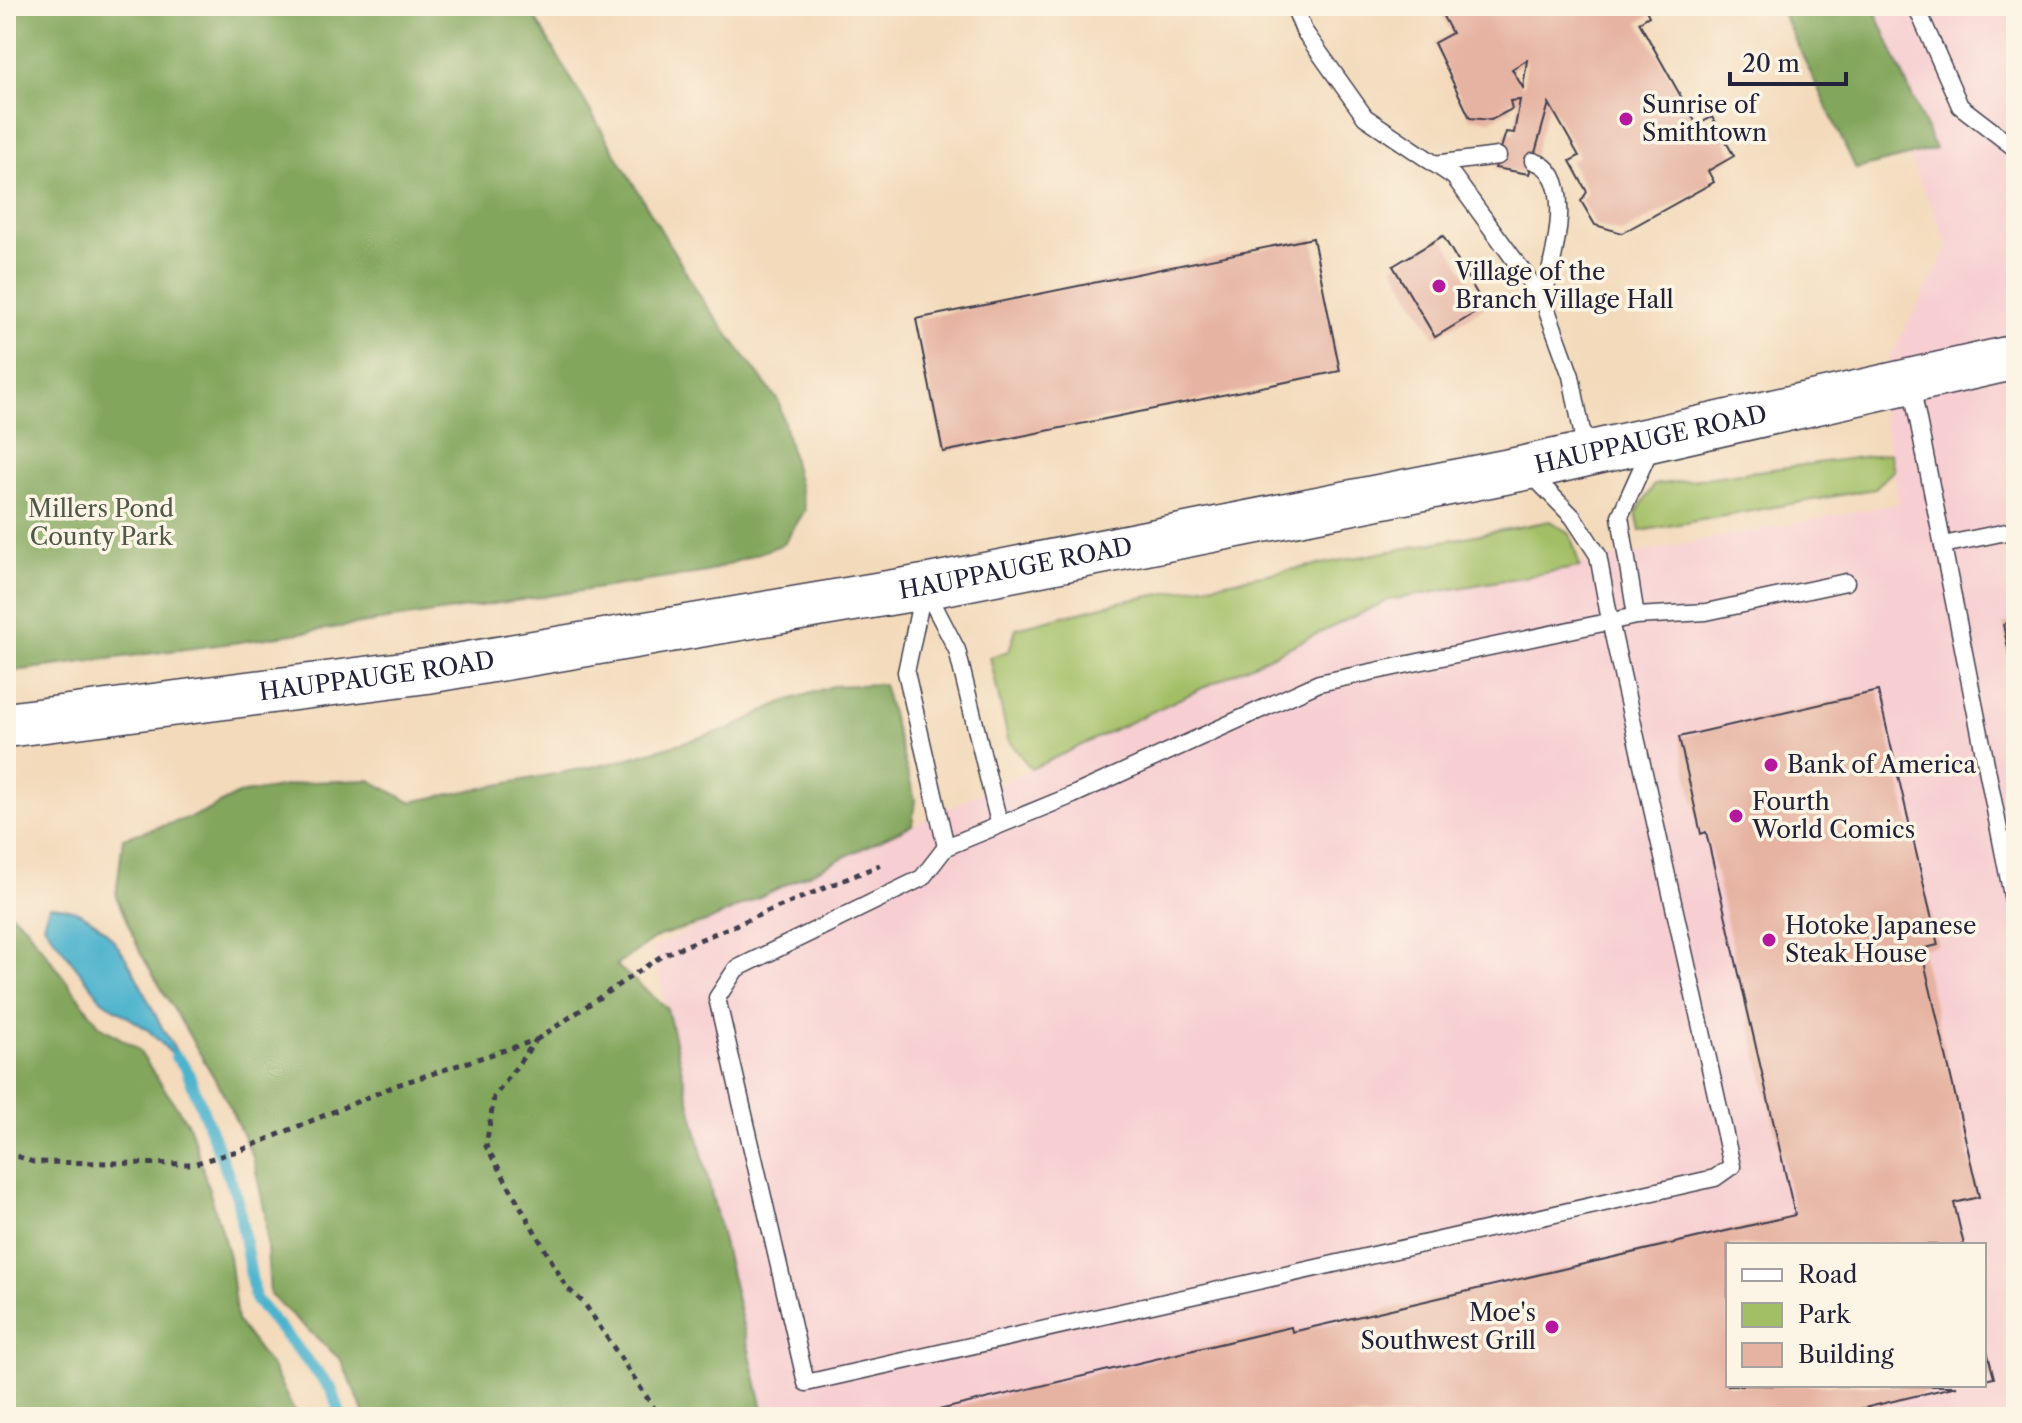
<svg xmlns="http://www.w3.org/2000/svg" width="2022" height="1423" viewBox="0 0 2022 1423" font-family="'Libre Caslon Text',serif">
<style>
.built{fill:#f7cfd2;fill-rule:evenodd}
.green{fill:#a3bf66;stroke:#627050;stroke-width:2}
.forest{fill:#82a65b;stroke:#52644b;stroke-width:2}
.water{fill:#4eb3cd;stroke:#386a84;stroke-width:2}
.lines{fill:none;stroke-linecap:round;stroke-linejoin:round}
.stream{stroke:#4eb3cd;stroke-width:12}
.building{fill:#e6b3a2;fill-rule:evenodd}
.lane-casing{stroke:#413e4e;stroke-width:19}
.primary-casing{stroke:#413e4e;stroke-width:47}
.path{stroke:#413e4e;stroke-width:5;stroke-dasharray:6 6;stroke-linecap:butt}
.lane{stroke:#fff;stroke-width:16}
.primary{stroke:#fff;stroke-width:44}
.poi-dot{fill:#b5179e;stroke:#fcf5e5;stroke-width:3}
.labels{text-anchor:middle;stroke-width:7;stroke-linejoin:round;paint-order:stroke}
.poi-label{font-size:24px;fill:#22223b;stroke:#fcf5e5;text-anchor:start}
.street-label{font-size:24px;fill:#22223b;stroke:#fcf5e5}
.park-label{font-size:24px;fill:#4f594a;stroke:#fcf5e5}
</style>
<rect width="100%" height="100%" fill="#fcf5e5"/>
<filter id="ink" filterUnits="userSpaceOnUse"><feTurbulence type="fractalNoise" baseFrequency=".0125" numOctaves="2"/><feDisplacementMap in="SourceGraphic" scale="16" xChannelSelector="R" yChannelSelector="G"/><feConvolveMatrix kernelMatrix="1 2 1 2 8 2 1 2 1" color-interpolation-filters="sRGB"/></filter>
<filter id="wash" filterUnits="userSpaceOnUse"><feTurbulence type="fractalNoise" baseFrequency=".006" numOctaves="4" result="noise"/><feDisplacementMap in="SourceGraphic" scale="32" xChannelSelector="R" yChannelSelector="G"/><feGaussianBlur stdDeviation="1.8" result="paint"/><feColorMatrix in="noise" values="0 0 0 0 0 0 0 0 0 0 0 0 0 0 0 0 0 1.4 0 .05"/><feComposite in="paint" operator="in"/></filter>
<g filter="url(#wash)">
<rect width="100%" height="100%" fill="#f3dabb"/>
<path class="built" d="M1841,6H2016V1417H765L652,948L1389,600L1899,503L1877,382L1949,246ZM1728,1245H1984V1385H1728Z"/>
<path class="green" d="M1890,453L1894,470L1874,489L1640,531L1636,513L1654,485Z
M1550,521L1570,534L1580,567L1389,600L1031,769L1008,739L990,657L1009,651L1016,628L1119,602Z"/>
<path class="forest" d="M6,6H528L703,301L779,402L805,510L784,544L707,572L240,642L6,672Z
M1779,6H1873L1935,149L1856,169Z
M883,684L915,800L912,825L709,921L659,936L616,965L667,1008L765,1417H366L341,1360L270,1295L265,1213L253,1157L222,1091L141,954L116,896L123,838L201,814L238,794L310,782L370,780L410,802L616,762L732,728L780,703L833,686Z
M6,909L26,927L100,1026L137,1048L190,1127L229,1256L237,1321L273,1369L297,1417H6Z"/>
<path class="water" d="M49,906C109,907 132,969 155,1014C164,1033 176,1050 186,1068L148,1030L102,1000L43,924Z"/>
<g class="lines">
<path class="stream" d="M176,1057L186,1068L237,1197L255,1299L332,1390L341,1417"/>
</g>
<g id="blocks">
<path class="building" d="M1423,6H1644L1649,16L1639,22L1697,125L1712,117L1734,156L1708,171L1714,182L1622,233L1595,225L1581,201L1587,192L1570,161L1579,156L1549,103L1529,174L1495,168L1506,132L1514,133L1520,100L1510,101L1512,109L1491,120L1470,118L1434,43L1452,33L1438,7L1427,13ZM1527,60L1523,88L1512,69Z
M1443,236L1485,307L1435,337L1393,266Z
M1313,238L1340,371L943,452L916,319Z
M2016,621V682H2015L2003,624Z
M1878,691L1938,945L1921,949L1979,1197L1954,1203L1964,1245H1728V1385L1957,1386L1826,1417H909L1291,1327L1292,1332L1795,1215L1706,832L1701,834L1679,737Z
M1984,1339L1994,1378L1984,1380Z"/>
</g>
</g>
<g filter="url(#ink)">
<use href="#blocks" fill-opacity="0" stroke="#413e4e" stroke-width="2"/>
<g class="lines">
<g class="lane-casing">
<path id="lane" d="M1294,6L1304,31L1365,117L1454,177L1543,299L1571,376L1586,452
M1916,6L1960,106L2016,149
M1533,161C1580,174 1551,267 1543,299
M1434,164L1498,156
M1911,384L2016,916
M1529,472L1573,517L1598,555L1610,621L1732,1166L1715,1178L806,1383L717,998L736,969L922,878L946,847L1073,795L1319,683L1636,616L1706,612L1846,582
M1943,545L2016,530
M925,588L957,650L999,823
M923,592L906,672L946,847
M1636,616L1620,516L1652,445"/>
</g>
<g class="primary-casing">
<g id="primary">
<path id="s1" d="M6,725L427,671L924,587L1525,468L2016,357"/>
</g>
</g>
<path class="path" d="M536,1040L663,955L880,865
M6,1152L33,1162L193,1164L244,1149L397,1085L536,1040L494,1097L486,1146L567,1288L584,1303L660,1417"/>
<use href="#lane" class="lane"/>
<use href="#primary" class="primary"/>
</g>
</g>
<g class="poi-dot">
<circle cx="1626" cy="119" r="8"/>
<circle cx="1439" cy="286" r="8"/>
<circle cx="1771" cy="765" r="8"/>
<circle cx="1736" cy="816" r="8"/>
<circle cx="1769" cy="940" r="8"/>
<circle cx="1552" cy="1327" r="8"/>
</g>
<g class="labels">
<g class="poi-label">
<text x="1642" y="113">Sunrise of<tspan x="1642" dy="28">Smithtown</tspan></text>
<text x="1455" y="280">Village of the<tspan x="1455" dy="28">Branch Village Hall</tspan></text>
<text x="1787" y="773">Bank of America</text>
<text x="1752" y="810">Fourth<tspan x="1752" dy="28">World Comics</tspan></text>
<text x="1785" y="934">Hotoke Japanese<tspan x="1785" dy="28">Steak House</tspan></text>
<text x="1536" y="1321" text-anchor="end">Moe's<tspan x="1536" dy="28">Southwest Grill</tspan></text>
</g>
<g class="street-label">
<text dy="8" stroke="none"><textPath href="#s1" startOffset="1670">HAUPPAUGE ROAD</textPath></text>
<text dy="8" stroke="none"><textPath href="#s1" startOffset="1022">HAUPPAUGE ROAD</textPath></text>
<text dy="8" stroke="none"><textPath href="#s1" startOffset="374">HAUPPAUGE ROAD</textPath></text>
</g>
<g class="park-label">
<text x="101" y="517">Millers Pond<tspan x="101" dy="28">County Park</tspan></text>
</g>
</g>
<rect width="2022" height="1423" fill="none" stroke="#fcf5e5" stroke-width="32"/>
<rect x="1726" y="1243" width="260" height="144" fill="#fcf5e5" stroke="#a5a1a1" stroke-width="2"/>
<rect x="1742" y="1269" width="40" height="12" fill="#ffffff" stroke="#a5a1a1" stroke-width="2"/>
<text x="1798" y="1283" font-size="24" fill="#22223b">Road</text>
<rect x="1742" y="1303" width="40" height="24" fill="#a3bf66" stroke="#a5a1a1" stroke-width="2"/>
<text x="1798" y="1323" font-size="24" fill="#22223b">Park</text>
<rect x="1742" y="1343" width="40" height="24" fill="#e6b3a2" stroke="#a5a1a1" stroke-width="2"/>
<text x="1798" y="1363" font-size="24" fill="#22223b">Building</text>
<path d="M1730 72v12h116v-12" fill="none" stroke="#22223b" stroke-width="4"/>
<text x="1742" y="72" font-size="24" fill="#22223b" stroke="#fcf5e5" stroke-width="6" paint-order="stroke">20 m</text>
</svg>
